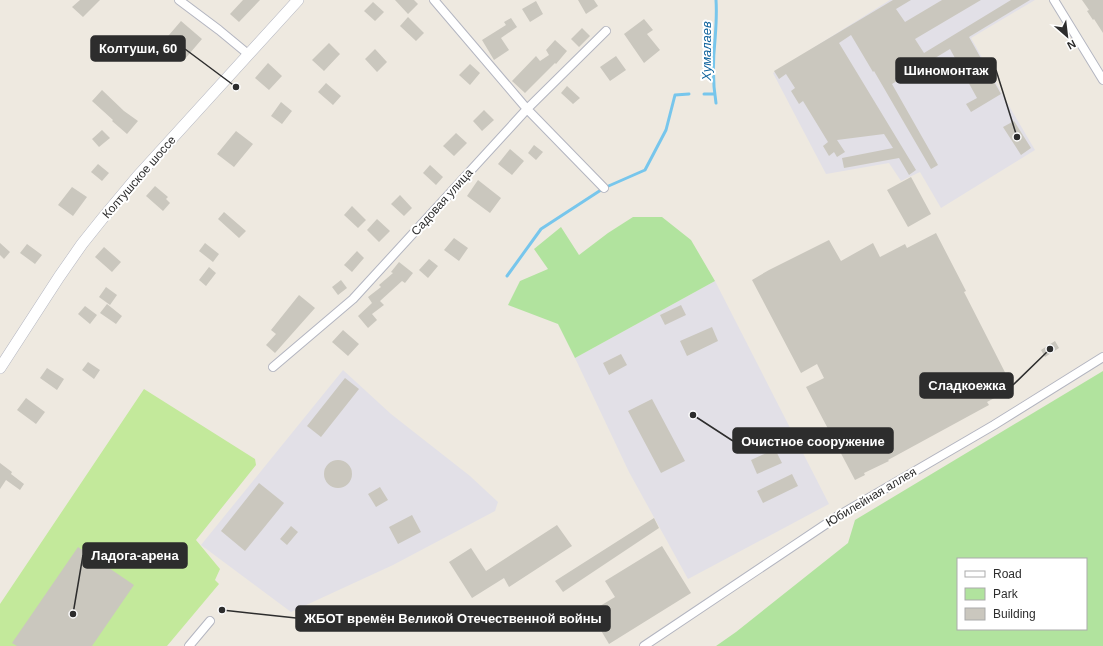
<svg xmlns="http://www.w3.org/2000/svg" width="1103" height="646" viewBox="0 0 1103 646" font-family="Arial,sans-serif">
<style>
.industrial{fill:#e2e0e7}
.green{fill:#b1e39e;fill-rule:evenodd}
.pitch{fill:#c3e99b}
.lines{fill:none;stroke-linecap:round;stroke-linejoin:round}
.stream{stroke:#77c6ec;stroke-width:3}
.building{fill:#cac7be}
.street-casing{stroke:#b3b5c0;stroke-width:10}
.secondary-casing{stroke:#b3b5c0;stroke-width:12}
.street{stroke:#fff;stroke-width:8}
.secondary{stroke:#fff;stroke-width:11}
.labels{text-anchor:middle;stroke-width:4;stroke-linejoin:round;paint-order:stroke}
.street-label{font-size:12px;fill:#2d2d2d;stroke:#fff}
.water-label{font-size:13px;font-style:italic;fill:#11649d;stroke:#fff}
.leader{fill:none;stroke:#2d2d2d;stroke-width:1.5}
.callout-dot{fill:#2d2d2d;stroke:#fff;stroke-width:1.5}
.callout{fill:#2d2d2d;stroke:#2d2d2d;stroke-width:1.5}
.callout-label{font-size:13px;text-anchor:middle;font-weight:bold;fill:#fff}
</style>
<rect width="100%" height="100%" fill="#eee9e0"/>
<path class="industrial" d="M890,0H1035L971,38L1012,111L1035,150L941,208L920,172L901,181L889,163L826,174L773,73Z
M715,281L829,504L688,579L629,472L575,358Z
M343,370L391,414L470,476L498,502L495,511L393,565L291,612L201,545Z"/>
<path class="green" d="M633,217H662L691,240L715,281L575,358L558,324L508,305L520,281L548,269L534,249L561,227L579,255L608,233Z
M1103,371V646H716L736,632L848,543L855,520ZM958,559H1086V629H958Z"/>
<path class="pitch" d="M144,389L255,459L256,465L196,540L220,569L215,580L219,584L167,646H0V604Z"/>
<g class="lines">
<path class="stream" d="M704,94H714
M716,103C713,85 713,59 715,40C716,26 717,15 716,0
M507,276L541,229L604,188L645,170L666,130L675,95L689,94"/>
</g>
<path class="building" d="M80,0H100L83,17L72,7Z
M243,0H260L239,22L230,14Z
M395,0H414L418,4L408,14Z
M578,0H594L598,6L586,14Z
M893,0H911L896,9L905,22L942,0H981L915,39L924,53L1011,0H1030L969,37L1001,94L971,112L966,104L977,98L950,49L892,84L938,165L931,169L874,71L873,72L851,35L839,43L916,170L909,175L899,158L844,168L842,158L893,148L884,134L837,140L845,152L837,157L834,152L829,156L823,146L828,142L803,101L799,104L791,91L795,88L786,74L779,79L774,71Z
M1082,0H1103V33L1094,19L1093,20L1087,11L1089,10Z
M536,1L543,14L530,22L522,9Z
M373,2L384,12L375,21L364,11Z
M408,17L424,33L416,41L400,26Z
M511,18L517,27L501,38L509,50L494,60L482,40L506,25L504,22Z
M644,19L653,30L647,34L660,50L644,63L624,34Z
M181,21L202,39L184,60L163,42Z
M582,28L590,36L579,47L571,39Z
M555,40L567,51L556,64L555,63L525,93L512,81L536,56L540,61L549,55L546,50Z
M329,43L340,54L324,71L312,60Z
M375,49L387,62L377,72L365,59Z
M616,56L626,70L610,81L600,67Z
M268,63L282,76L269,90L255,78Z
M470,64L480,73L470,85L459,75Z
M326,83L341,96L333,105L318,92Z
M567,86L580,98L573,104L561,93Z
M102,90L124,111L138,121L127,134L112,121L113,120L92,101Z
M281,102L292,111L282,124L271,116Z
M484,110L494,120L482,131L473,121Z
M1014,121L1031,148L1021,155L1003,127Z
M102,130L110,138L99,147L92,139Z
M236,131L253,144L234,167L217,154Z
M456,133L467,143L454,156L443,146Z
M534,145L543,152L536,160L528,153Z
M510,149L524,161L512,175L498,164Z
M98,164L109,173L102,181L91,172Z
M430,165L443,177L436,185L423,173Z
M911,177L931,214L908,227L887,190Z
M478,180L501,198L490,213L467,196Z
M155,186L168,197L166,199L170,203L163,211L146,196Z
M72,187L87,197L73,216L58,205Z
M400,195L412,208L404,216L391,204Z
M352,206L366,220L358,228L344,215Z
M224,212L246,231L239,238L218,219Z
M377,219L390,231L379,242L367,230Z
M936,233L966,291L964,292L1013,388L987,402L989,405L888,460L889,461L864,473L865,475L855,480L806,387L824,378L817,364L801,373L752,280L769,270L829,240L841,261L873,243L880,257L905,244L907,248Z
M454,238L468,248L459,261L444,250Z
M0,243L10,252L4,259L0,255Z
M205,243L219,254L213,262L199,251Z
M27,244L42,255L35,264L20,253Z
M104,247L121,262L112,272L95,257Z
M357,251L364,258L352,272L344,265Z
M429,259L438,266L428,278L419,270Z
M399,262L413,273L405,283L402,281L380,301L384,305L372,314L377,320L368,328L358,316L372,303L368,297L381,287L379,285L393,273L391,272Z
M209,267L216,273L206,286L199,280Z
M341,280L347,288L338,295L332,287Z
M106,287L117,295L110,305L99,297Z
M299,295L315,308L275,353L266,345L276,334L271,330Z
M107,304L122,316L116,324L100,313Z
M681,305L686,315L665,325L660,315Z
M85,306L97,315L90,324L78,314Z
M712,327L718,341L687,356L680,341Z
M343,330L359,344L348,356L332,342Z
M1055,341L1059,348L1045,357L1041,350Z
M621,354L627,365L609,375L603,363Z
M88,362L100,370L94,379L82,370Z
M47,368L64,379L57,390L40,378Z
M345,378L359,389L321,437L307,426Z
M26,398L45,412L36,424L17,410Z
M652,399L685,461L661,473L628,411Z
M775,449L782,463L757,474L751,460Z
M324 474a14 14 0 1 1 28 0a14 14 0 1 1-28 0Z
M0,463L12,472L11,474L24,484L20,490L6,480L0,489Z
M792,474L798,486L763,503L757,491Z
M259,483L284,503L245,551L221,531Z
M380,487L388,500L376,507L368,494Z
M412,515L421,532L398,544L389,527Z
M654,518L659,528L563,592L555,581Z
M557,525L572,546L509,587L504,578L472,598L449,562L471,548L486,571Z
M291,526L298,532L287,545L280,539Z
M662,546L691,593L609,644L590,612L615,597L605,581Z
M78,547L134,585L92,646H17L12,643Z"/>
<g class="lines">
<g class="street-casing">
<path id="street" d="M179,0L219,30L248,54
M434,0L527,109L604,188
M1054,0L1103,80
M273,367L353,299L527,109L606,31
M189,646L210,621
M644,646L838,516L994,425L1103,357"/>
</g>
<g class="secondary-casing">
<path id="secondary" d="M0,368L59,277L82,244L102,219L137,177L298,0"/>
</g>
<use href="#street" class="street"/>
<use href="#secondary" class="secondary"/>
</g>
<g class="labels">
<g class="street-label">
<text transform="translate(139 177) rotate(-49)" y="4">Колтушское шоссе</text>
<text transform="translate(442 202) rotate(-48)" y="4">Садовая улица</text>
<text transform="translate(871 497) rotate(-31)" y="4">Юбилейная аллея</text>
</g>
<g class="water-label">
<text transform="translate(706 51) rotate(-90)" y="5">Хумалаев</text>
</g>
</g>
<path class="leader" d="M236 87L185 49M1017 137L996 70M1050 349L1013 385M693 415L733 441M73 614L83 555M222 610L296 618"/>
<g class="callout-dot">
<circle cx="236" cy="87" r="4"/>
<circle cx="1017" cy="137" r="4"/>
<circle cx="1050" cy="349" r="4"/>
<circle cx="693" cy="415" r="4"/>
<circle cx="73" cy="614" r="4"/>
<circle cx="222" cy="610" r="4"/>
</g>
<g class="callout">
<rect x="91" y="36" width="94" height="25" rx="4"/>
<rect x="896" y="58" width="100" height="25" rx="4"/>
<rect x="920" y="373" width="93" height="25" rx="4"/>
<rect x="733" y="428" width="160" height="25" rx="4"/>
<rect x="83" y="543" width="104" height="25" rx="4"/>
<rect x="296" y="606" width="314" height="25" rx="4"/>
</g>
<g class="callout-label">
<text x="138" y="53">Колтуши, 60</text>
<text x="946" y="75">Шиномонтаж</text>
<text x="967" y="390">Сладкоежка</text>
<text x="813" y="446">Очистное сооружение</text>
<text x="135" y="560">Ладога-арена</text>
<text x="453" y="623">ЖБОТ времён Великой Отечественной войны</text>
</g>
<rect x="957" y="558" width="130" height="72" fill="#ffffff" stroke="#ababab"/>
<rect x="965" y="571" width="20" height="6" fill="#ffffff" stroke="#ababab"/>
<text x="993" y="578" font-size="12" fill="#2d2d2d">Road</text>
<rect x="965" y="588" width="20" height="12" fill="#b1e39e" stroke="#ababab"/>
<text x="993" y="598" font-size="12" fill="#2d2d2d">Park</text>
<rect x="965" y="608" width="20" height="12" fill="#cac7be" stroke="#ababab"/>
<text x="993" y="618" font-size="12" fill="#2d2d2d">Building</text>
<g transform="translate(1067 36) rotate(152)" stroke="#ffffff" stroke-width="3" paint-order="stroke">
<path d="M0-3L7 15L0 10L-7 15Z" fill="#2d2d2d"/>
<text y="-6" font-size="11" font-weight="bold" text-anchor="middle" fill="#2d2d2d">N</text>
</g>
</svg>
